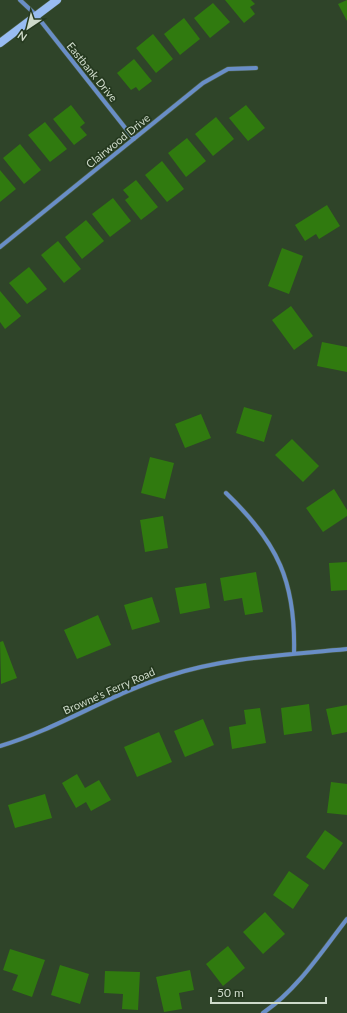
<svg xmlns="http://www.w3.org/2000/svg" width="347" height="1013" viewBox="0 0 347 1013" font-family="Lato,sans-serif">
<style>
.building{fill:#307a0f}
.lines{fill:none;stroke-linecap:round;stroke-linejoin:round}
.minor-casing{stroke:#4f6249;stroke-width:5}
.secondary-casing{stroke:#4f6249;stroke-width:9}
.minor{stroke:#698ec7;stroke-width:4}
.secondary{stroke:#98bcf2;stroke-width:8}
.labels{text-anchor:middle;stroke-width:3.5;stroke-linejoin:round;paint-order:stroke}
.street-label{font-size:11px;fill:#cedaca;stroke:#25391f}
</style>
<rect width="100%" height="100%" fill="#2f4429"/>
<path class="building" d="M225,0H251L255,4L250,7L255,14L244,23Z
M347,0V21L338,4Z
M213,3L230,22L210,38L194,18Z
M184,18L200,39L180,55L164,34Z
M153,34L173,59L156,73L136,48Z
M134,59L152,81L139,91L136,87L131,90L117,73Z
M71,105L85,123L80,127L87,135L74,145L53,119Z
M246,105L265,128L248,141L229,118Z
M216,117L234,139L213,156L195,134Z
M45,122L67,149L50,162L28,135Z
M187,138L206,161L186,177L168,153Z
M20,144L41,170L24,184L3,158Z
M162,161L184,189L167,202L145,175Z
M0,170L16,189L0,202Z
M136,180L158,207L141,220L125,200L129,197L123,190Z
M113,198L131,221L110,237L92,214Z
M327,205L340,226L319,239L316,234L305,241L295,225Z
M86,220L104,241L82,259L65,237Z
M58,241L81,269L64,283L41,255Z
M282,248L303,256L289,294L268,286Z
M29,267L47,289L27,304L9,283Z
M0,291L21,316L5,329L0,322Z
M291,306L313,336L294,350L272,320Z
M322,342L347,347V372L317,366Z
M244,407L272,415L264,442L236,433Z
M201,414L211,438L185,448L175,424Z
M292,439L319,466L303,482L275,455Z
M150,457L174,463L165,499L141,493Z
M334,489L347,510V516L323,532L306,508Z
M163,516L168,548L145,552L140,520Z
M347,562V590L331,591L329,563Z
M256,572L263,612L245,615L242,598L224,601L220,578Z
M206,583L210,608L180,614L175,588Z
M152,597L160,622L132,630L124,605Z
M98,615L111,645L77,659L64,630Z
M3,641L17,678L1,684L0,642Z
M309,704L312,731L284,735L281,708Z
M347,705V732L332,735L326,709Z
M260,708L266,743L232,749L229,727L246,724L244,710Z
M203,719L214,745L185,757L174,731Z
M159,732L172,762L137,777L124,747Z
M77,774L85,788L99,780L111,800L91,811L86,802L76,808L62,783Z
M331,782L347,784V815L327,813Z
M45,794L52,818L15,828L8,805Z
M325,830L343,843L324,870L306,857Z
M289,871L309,885L293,909L273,895Z
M265,912L285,934L263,954L243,932Z
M228,946L245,968L223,986L206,964Z
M10,949L45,960L32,997L12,990L18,975L3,970Z
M60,965L89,974L80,1004L51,995Z
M190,970L194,990L179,993L182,1009L164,1012L156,977Z
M105,971L140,972L138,1010L122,1009L123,994L104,993Z"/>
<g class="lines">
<g class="minor-casing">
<path id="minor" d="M20,0L36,15L134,139
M0,247L203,83L228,69L256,68
M226,493C278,543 296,582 294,654
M0,746C58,729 110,694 168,676C225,657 287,655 347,649
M263,1013C298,989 322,951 347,919"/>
</g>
<g class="secondary-casing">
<path id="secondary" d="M0,43L57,0"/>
</g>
<use href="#minor" class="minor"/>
<use href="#secondary" class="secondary"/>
</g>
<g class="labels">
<g class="street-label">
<text transform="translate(92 72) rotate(51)" y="4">Eastbank Drive</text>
<text transform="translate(118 141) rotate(-39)" y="4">Clairwood Drive</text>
<text transform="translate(109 691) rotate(-24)" y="4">Browne's Ferry Road</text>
</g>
</g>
<g transform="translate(28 28) rotate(215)" stroke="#25391f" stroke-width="3" paint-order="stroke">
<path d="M0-3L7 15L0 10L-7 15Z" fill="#cedaca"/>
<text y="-6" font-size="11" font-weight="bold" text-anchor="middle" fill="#cedaca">N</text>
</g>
<path d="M211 997v6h115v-6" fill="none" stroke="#cedaca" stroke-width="2"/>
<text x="217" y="997" font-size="12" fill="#cedaca" stroke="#25391f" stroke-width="3" paint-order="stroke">50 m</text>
</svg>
